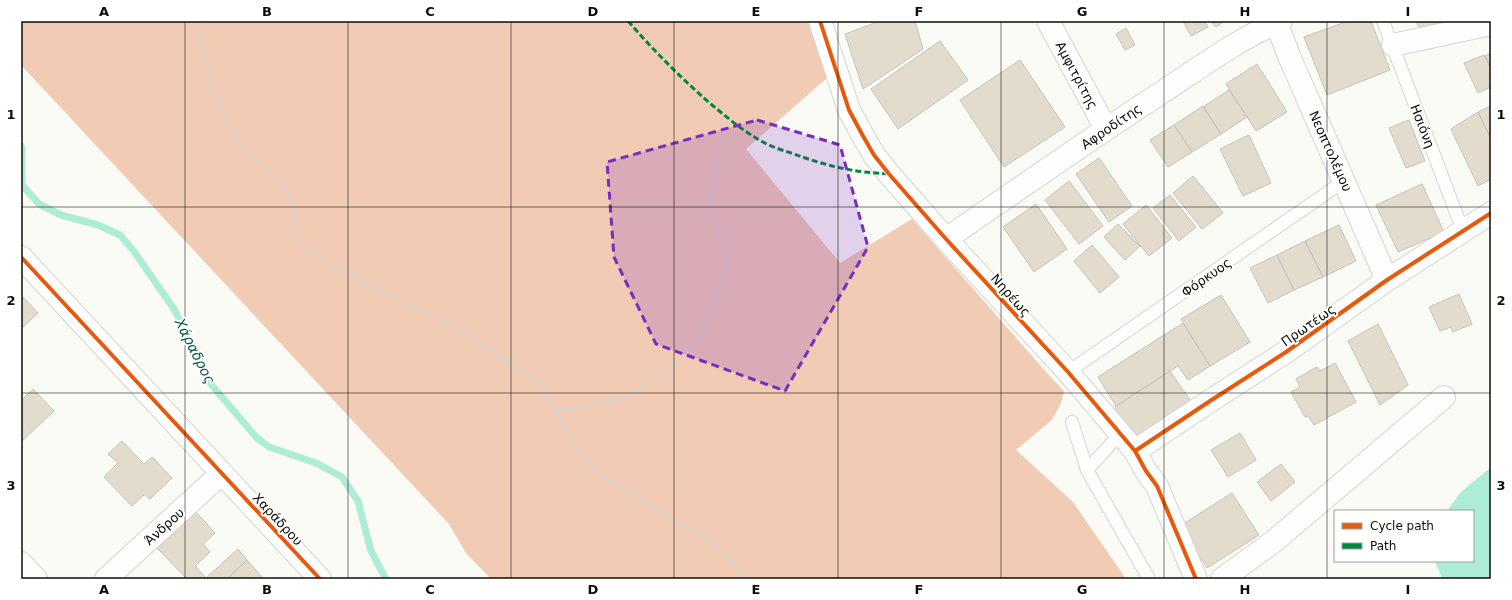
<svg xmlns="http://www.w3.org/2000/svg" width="1512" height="600" viewBox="0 0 1512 600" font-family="'DejaVu Sans',sans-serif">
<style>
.forest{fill:#f1cbb4}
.water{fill:#adecd5}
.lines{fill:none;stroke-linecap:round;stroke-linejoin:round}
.stream{stroke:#adecd5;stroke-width:7}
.building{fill:#e3dccc;stroke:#c3c3c0}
.service-casing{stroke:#d5d5d1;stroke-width:14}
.minor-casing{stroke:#d5d5d1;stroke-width:24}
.path{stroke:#d4d4d2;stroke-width:2.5;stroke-dasharray:4 2;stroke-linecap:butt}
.service{stroke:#fefefe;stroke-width:12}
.minor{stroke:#fefefe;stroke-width:22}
.quiet{stroke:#00873e;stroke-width:3;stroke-dasharray:6 3;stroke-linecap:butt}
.cycleway-casing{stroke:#fffffe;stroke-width:6}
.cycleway{stroke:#e8590c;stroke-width:4}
.marked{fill:#7b2cbf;fill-opacity:0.2;stroke:#7b2cbf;stroke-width:3;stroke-dasharray:8 5;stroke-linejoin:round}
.grid{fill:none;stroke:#0d0d0b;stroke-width:1;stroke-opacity:0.55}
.labels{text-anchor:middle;stroke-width:4;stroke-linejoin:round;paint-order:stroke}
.street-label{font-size:13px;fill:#0d0d0b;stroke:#fffffe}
.water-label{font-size:14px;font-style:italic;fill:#065542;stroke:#fffffe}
.neatline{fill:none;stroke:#0d0d0b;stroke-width:1.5}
.grid-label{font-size:13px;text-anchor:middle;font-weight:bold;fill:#0d0d0b}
</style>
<rect width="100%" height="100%" fill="#fbfbf6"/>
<path class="forest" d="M21,21H809L827,78L746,149L840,263L912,219L1046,372L1064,391L1061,403L1052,420L1016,450L1073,502L1126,579H491L466,553L449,524L21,65Z"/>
<path class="water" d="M1491,467V579H1442L1435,561H1473V511H1447L1460,493Z"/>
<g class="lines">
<path class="stream" d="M21,146L22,149V185L39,204L61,215L98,225L120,235L133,250L174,309L201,361L210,383L257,438L269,447L316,463L342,477L358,501L371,551L386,579"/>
</g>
<path class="building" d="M880,21H915L923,49L863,89L845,34Z
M1183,21H1206L1205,22L1208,27L1191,36Z
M1210,21H1225L1216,27Z
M1348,21H1371L1390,70L1327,95L1304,37Z
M1416,21H1442L1420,30Z
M1126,28L1135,45L1125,50L1116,34Z
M940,41L968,80L898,129L871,89Z
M1491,53V68L1485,56Z
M1484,55L1491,69V87L1478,93L1464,63Z
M1020,60L1065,127L1004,167L960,100Z
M1257,64L1287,112L1256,131L1226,84Z
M1229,90L1247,117L1221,134L1203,107Z
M1203,106L1221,134L1192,152L1174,125Z
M1491,106V139L1478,112Z
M1478,112L1491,139V179L1478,186L1451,129Z
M1409,120L1425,161L1406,168L1389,128Z
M1174,125L1192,152L1168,167L1150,140Z
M1249,135L1271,183L1243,196L1220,149Z
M1099,158L1132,206L1109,222L1076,174Z
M1193,176L1223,213L1202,229L1173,193Z
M1069,181L1103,226L1079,244L1045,200Z
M1422,184L1444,232L1398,252L1376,205Z
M1170,195L1196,227L1179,241L1153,208Z
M1036,204L1067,249L1034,272L1003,227Z
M1146,205L1172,238L1149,256L1123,224Z
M1118,224L1140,246L1125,260L1104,237Z
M1339,225L1356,261L1323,277L1305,241Z
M1305,241L1323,277L1294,290L1277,255Z
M1092,245L1119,277L1100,293L1074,261Z
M1277,255L1294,290L1268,303L1250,268Z
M1459,294L1472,324L1453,332L1451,327L1440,331L1429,307Z
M21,295L38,313L21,329Z
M1221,295L1250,342L1210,366L1181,319Z
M1183,323L1210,366L1188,380L1178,366L1116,406L1098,377Z
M1378,324L1408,385L1380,405L1348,341Z
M1335,363L1356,402L1314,425L1308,416L1305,417L1291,392L1300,387L1296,379L1317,367L1320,371Z
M1170,371L1192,403L1136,442L1114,410L1116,406Z
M33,389L54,411L21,442V401Z
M1240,433L1256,460L1228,477L1211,450Z
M122,441L144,464L152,457L172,478L150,499L145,494L132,506L104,477L118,463L108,454Z
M1281,464L1295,482L1271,501L1257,482Z
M1232,493L1259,535L1207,568L1180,526Z
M196,512L215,533L203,544L210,552L195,566L206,578L238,549L247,560L227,579H187L157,548Z
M247,560L264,579H227Z"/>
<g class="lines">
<g class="service-casing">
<path id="service" d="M1383,21L1463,231
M1068,372L1344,181
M1072,422L1087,470
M1120,434L1087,470L1149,579"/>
</g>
<g class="minor-casing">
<path id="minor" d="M820,21L849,110L863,136L874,155L889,174L946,239L1068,372L1135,451L1146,471L1157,486L1196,579
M1048,21L1106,129
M1276,21L1289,56L1387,280
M1393,45L1491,24
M946,239C1018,189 1090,139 1164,91C1202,66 1240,38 1281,21
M21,257L320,579
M1135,451L1210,401L1286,352L1387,280L1491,213
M21,563L36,579
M106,579L222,473
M1222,579L1273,542L1444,397"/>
</g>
<path class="path" d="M196,21C207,56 210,104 234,134C252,157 277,173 292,200C302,220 287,233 307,251L398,300L467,333L537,382L593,471L713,542L749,579
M554,410L575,409L629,396L670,369L690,349L703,329L716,302L726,271L727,258L725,248L712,214L711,193L726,117"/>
<use href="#service" class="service"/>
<use href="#minor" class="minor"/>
<path class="quiet" d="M628,21C654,51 682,79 712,105C728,118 744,132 763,142C772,147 782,150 791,153C827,166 851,172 889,174"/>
<g class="cycleway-casing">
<path id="cycleway" d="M820,21L849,110L863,136L874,155L889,174L946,239L1068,372L1135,451L1146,471L1157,486L1196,579
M21,257L320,579
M1135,451L1210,401L1286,352L1387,280L1491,213"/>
</g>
<use href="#cycleway" class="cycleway"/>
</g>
<path class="marked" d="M757,120L840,145L868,247L785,391L656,344L614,257L607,162Z"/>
<path class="grid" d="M185,21V579M348,21V579M511,21V579M674,21V579M838,21V579M1001,21V579M1164,21V579M1327,21V579M21,207H1491M21,393H1491"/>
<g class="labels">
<g class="street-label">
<text transform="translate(1077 75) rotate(62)" y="5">Αμφιτρίτης</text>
<text transform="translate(1111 126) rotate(-34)" y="5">Αφροδίτης</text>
<text transform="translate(1423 126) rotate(69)" y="5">Ησιόνη</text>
<text transform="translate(1331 151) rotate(66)" y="5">Νεοπτολέμου</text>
<text transform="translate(1206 277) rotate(-35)" y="5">Φόρκυος</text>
<text transform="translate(1011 295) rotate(48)" y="5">Νηρέως</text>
<text transform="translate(1308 325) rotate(-35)" y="5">Πρωτέως</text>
<text transform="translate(278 519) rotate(47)" y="5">Χαράδρου</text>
<text transform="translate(164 526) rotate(-42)" y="5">Άνδρου</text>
</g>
<g class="water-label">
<text transform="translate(195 351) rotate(63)" y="5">Χάραδρος</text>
</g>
</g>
<rect width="1512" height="600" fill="none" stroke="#fffffe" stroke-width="44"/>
<rect x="1334" y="510" width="140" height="52" fill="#fffffe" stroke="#9e9e9d"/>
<rect x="1342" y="523" width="20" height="6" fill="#e8590c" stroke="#9e9e9d"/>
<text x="1370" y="530" font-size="12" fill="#0d0d0b">Cycle path</text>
<rect x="1342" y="543" width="20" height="6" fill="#00873e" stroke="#9e9e9d"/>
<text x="1370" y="550" font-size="12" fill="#0d0d0b">Path</text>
<rect x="22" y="22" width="1468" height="556" class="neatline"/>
<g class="grid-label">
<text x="104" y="16">A</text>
<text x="267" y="16">B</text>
<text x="430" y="16">C</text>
<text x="593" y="16">D</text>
<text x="756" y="16">E</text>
<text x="919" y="16">F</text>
<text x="1082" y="16">G</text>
<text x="1245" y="16">H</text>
<text x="1408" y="16">I</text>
<text x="11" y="119">1</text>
<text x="1501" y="119">1</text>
<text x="11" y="305">2</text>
<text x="1501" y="305">2</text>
<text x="11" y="490">3</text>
<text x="1501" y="490">3</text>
<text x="104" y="594">A</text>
<text x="267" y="594">B</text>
<text x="430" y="594">C</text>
<text x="593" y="594">D</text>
<text x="756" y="594">E</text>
<text x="919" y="594">F</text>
<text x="1082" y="594">G</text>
<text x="1245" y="594">H</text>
<text x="1408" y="594">I</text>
</g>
</svg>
